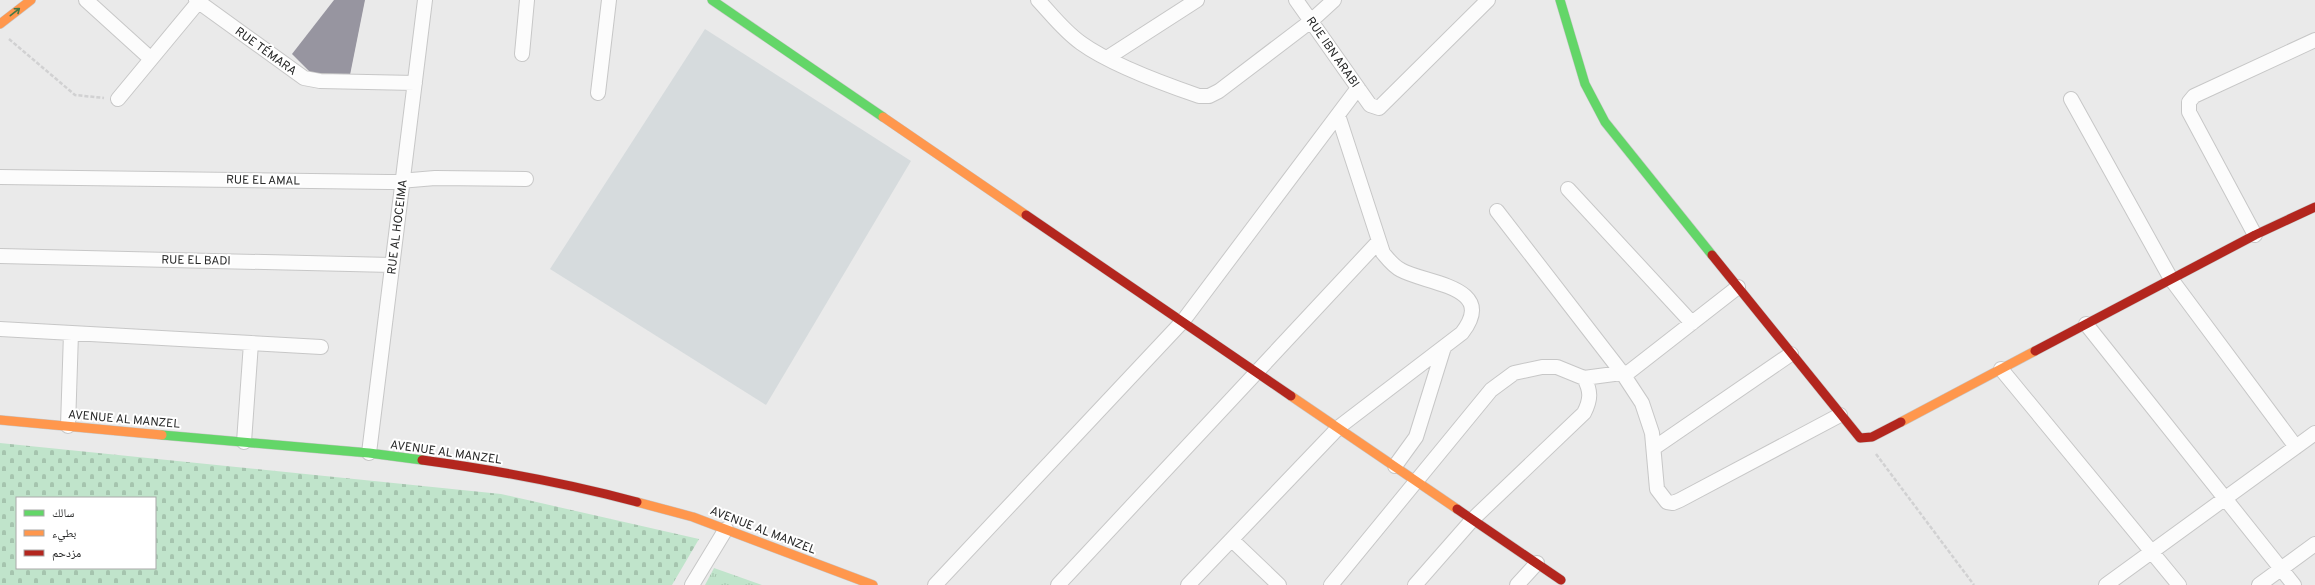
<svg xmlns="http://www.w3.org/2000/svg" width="2315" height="585" viewBox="0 0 2315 585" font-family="Overpass,'Noto Naskh Arabic',sans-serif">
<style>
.built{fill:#d6dbdd}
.grass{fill:url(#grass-tufts)}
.cemetery{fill:url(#cemetery-stones);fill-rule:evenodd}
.building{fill:#9795a0}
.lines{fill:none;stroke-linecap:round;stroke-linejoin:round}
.street-casing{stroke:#c7c7c7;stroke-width:16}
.fast-casing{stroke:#c7c7c7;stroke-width:10}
.slow-casing{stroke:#c7c7c7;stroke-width:10}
.jam-casing{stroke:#c7c7c7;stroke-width:10}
.path{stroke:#d1d1d2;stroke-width:2.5;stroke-dasharray:4 2;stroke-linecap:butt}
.street{stroke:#fcfcfc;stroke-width:14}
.fast{stroke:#63d668;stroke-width:9}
.slow{stroke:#ff974d;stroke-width:9}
.jam{stroke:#b3261e;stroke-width:9}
.oneway{stroke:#437745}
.labels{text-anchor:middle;stroke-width:4;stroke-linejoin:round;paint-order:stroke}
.street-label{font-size:12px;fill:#282929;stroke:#fff}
</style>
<defs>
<pattern id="grass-tufts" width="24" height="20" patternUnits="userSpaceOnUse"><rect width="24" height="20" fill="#c0e4cb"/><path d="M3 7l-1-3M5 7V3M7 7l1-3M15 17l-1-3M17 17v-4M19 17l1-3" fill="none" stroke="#a5c4ae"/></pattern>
<pattern id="cemetery-stones" width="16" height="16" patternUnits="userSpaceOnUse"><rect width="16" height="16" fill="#c0e4cb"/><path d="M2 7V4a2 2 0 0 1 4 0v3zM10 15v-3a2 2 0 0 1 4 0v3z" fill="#a5c4ae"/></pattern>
</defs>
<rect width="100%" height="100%" fill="#eaeaea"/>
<path class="built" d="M705,29L911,161L766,405L550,269Z"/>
<path class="grass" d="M714,568L762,585H705Z"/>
<path class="cemetery" d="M0,443L501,494L699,539L672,585H0ZM17,498H155V568H17Z"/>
<path class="building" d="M334,0H365L350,75L314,76L292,54Z"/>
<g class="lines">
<g class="street-casing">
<path id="street" d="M86,0L151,59
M196,0L304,78L320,81L415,83
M1038,0C1052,15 1064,31 1081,43C1110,64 1164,84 1199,96H1209L1219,91L1311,21L1334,0
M1296,0L1370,105L1379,108L1488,0
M522,54L527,0
M1107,58L1197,0
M598,93L609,0
M118,99L200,0
M2071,99L2171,279L2296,447
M0,177L388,182L435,178L526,179
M1568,189L1692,323
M1497,211L1623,374L1642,403L1652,433L1657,489L1667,502L1673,503L1680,500L1840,415
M2255,235L2189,112V102L2194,96L2315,40
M0,256L392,265
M2086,324L2294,585
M0,329L321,347
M2001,369L2179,585
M68,426L71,333
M244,442L251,343
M1654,448L1791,354
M369,453L425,0
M1395,466L1416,437L1444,347
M1232,540L1279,585
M692,585L726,529
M935,585L1183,321L1358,88
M1058,585L1379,241
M1188,585L1339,427L1462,333C1498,286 1426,284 1401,270C1393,266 1388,259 1383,253L1338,115
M1331,585L1491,390L1514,373L1542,367H1557L1584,378L1629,372L1738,287
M1415,585L1473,519L1584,413C1591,399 1591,391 1584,378
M1517,585L1537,563
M2106,585L2315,433
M2259,585L2315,544"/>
</g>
<g class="fast-casing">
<path id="fast" d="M712,0L883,117
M1560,0L1585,84L1605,122L1712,255
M162,435L369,453L422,460"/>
</g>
<g class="slow-casing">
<path id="slow" d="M0,24L31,0
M883,117L1026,215
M1291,396L1457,509
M0,420L162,435
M1901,422L2035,351
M637,502L693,517L873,585"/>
</g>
<g class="jam-casing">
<path id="jam" d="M1026,215L1291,396
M1712,255L1860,438L1872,437L1901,422
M2035,351L2255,235L2315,207
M422,460C495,470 566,483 637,502
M1457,509L1561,580"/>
</g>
<path class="path" d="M9,39L75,95L104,98
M1876,454L1974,585"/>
<use href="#street" class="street"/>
<use href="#fast" class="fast"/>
<use href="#slow" class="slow"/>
<use href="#jam" class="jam"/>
</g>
<defs><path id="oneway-shaft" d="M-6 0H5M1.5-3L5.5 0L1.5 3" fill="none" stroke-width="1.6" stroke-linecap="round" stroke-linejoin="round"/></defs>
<use class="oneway" href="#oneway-shaft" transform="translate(15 12) rotate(-38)"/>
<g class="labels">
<g class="street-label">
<text transform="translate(266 51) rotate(36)" y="4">RUE TÉMARA</text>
<text transform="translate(1333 52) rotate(55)" y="4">RUE IBN ARABI</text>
<text transform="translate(263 180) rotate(1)" y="4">RUE EL AMAL</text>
<text transform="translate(397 227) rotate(-83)" y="4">RUE AL HOCEIMA</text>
<text transform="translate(196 260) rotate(1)" y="4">RUE EL BADI</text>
<text transform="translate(124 419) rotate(5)" y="4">AVENUE AL MANZEL</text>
<text transform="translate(446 452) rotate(8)" y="4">AVENUE AL MANZEL</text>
<text transform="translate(763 530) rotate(21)" y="4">AVENUE AL MANZEL</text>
</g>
</g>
<rect x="16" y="497" width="140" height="72" fill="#ffffff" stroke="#a9a9a9"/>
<rect x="24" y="510" width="20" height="6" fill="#63d668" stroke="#a9a9a9"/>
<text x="52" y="517" font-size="12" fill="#282929">سالك</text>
<rect x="24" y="530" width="20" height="6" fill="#ff974d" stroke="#a9a9a9"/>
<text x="52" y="537" font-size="12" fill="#282929">بطيء</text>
<rect x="24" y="550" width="20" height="6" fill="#b3261e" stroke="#a9a9a9"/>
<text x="52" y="557" font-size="12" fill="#282929">مزدحم</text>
</svg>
